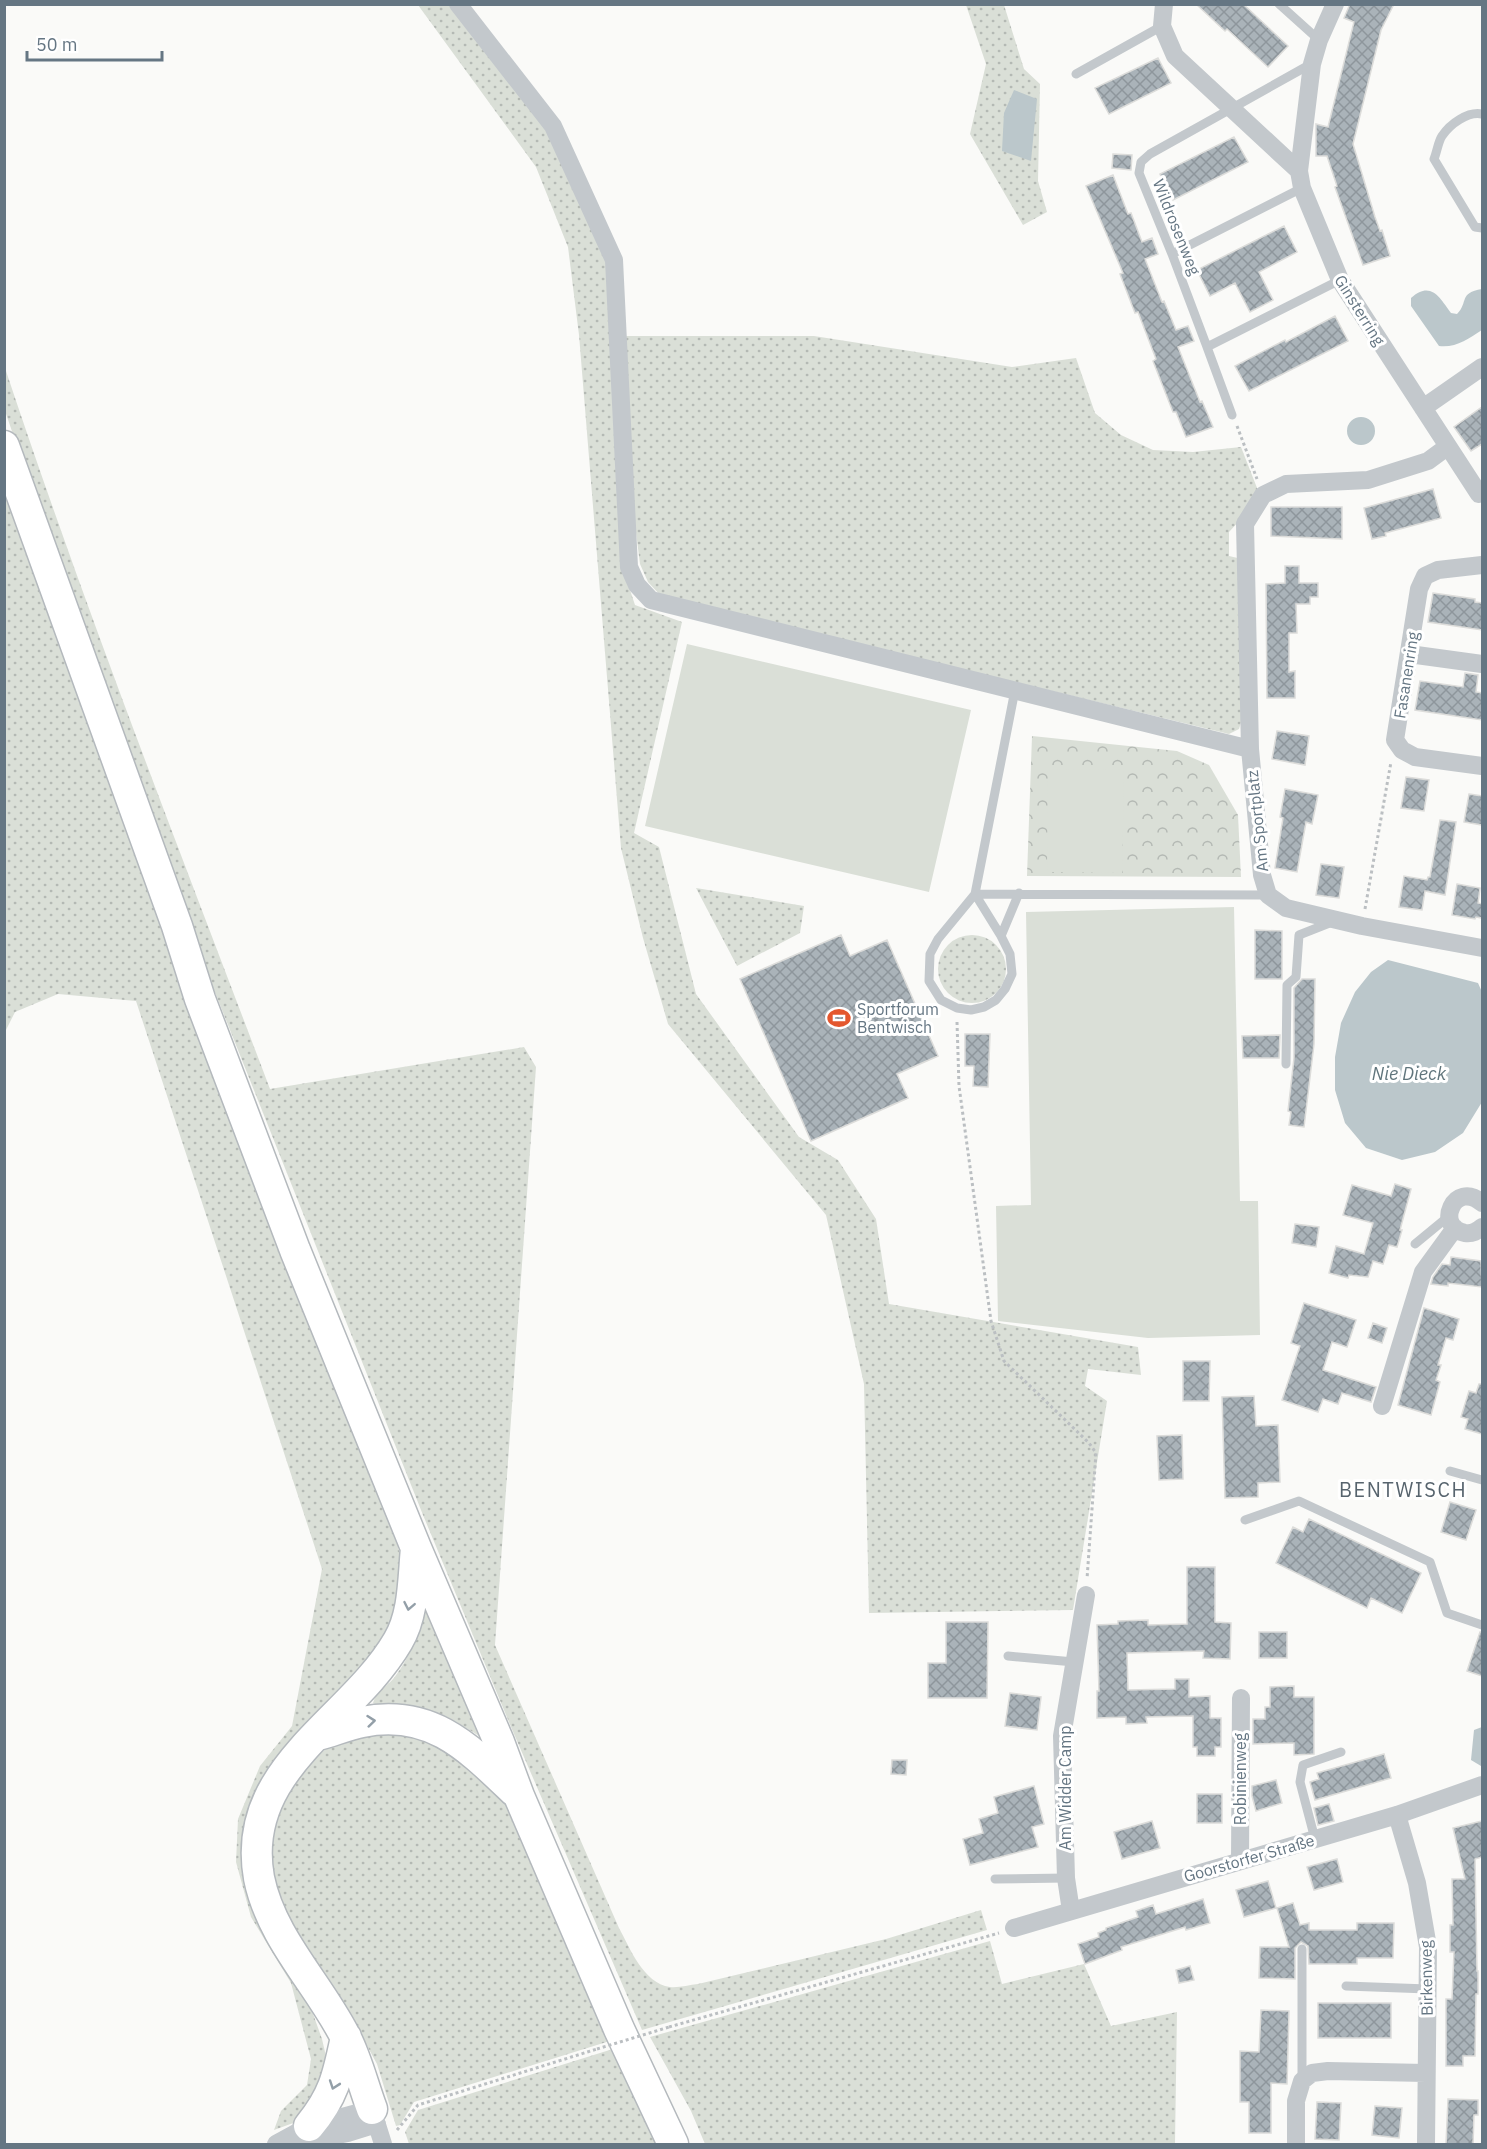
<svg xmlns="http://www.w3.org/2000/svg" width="1487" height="2149" viewBox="0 0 1487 2149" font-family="'IBM Plex Sans',sans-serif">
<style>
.grass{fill:url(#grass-dots)}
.park{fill:url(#park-crowns)}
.pitch{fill:#dadfd7}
.water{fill:#bbc7cb}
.building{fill:url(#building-cross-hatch);stroke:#dcdcda;stroke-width:1.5}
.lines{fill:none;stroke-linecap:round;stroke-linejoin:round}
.trunk-casing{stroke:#b4b9bd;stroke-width:33}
.path{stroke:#bbbfc2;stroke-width:3;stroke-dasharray:3 3;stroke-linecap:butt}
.service{stroke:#c3c8cc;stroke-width:9}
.minor{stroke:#c3c8cc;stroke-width:18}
.trunk{stroke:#fff;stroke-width:30}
.path-bridge{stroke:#bbbfc2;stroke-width:3;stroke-dasharray:3 3;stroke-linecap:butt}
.oneway{stroke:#939fa8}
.labels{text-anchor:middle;stroke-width:6;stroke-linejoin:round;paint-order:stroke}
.street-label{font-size:16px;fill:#657683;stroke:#fff}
.poi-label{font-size:16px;fill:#657683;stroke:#fff;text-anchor:start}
.water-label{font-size:18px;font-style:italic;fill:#60757c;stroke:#fff}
.quarter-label{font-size:20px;letter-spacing:1.5px;fill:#57646e;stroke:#fff}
</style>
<defs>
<pattern id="grass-dots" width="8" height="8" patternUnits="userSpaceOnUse" patternTransform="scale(1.5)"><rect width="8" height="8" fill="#dadfd7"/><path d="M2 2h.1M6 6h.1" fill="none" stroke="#b4b9b4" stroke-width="1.8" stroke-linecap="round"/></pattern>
<pattern id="park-crowns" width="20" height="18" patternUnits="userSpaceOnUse" patternTransform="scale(1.5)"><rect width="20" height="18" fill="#dadfd7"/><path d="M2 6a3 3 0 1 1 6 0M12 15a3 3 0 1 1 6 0" fill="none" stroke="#b4b9b4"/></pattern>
<pattern id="building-cross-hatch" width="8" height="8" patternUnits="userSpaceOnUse" patternTransform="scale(1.5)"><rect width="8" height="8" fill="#aab3b9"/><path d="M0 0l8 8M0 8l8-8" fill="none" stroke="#8e969c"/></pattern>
</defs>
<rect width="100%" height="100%" fill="#fafaf8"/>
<path class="grass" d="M418,5H449L549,132L607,259L622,566L635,605L682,622L634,833L659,847L696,994L799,1137L838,1160L876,1219L889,1304L1138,1347L1141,1375L1088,1369L1085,1386L1107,1401L1073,1610L869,1613L864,1384L826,1215L668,1024L643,938L621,848L579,335L568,247L536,167Z
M966,5H1004L1024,69L1040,84L1038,181L1047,212L1023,225L970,134L986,64Z
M624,336H814L1012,367L1076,358L1095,413L1121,435L1153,450L1193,452L1241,447L1259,493L1241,519L1229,532V556L1242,559L1243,716L1239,729L1229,734L661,596L648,582L640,564L631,493Z
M4,365C85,609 179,849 270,1089L524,1047L536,1067L495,1645L619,1928C630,1948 643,1983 670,1987C678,1988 689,1985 698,1984L886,1939L981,1910L987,1930L642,2030L511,1727L423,1515L191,932L65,585L5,411Z
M4,464L395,1534L403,1568L397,1623L247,1829L322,2039L328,2065L307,2118L274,2130L281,2111L307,2085L311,2059L291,1983L251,1917L236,1862L238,1819L260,1766L292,1726L322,1569L136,1001L58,994L15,1012L5,1032Z
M696,888L804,906L800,933L737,966Z
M938 969a34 34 0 1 1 68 0a34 34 0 1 1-68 0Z
M426,1604L482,1738C465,1727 448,1715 428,1710C414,1706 380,1708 373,1703C376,1692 387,1686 394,1678C411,1656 419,1631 426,1604Z
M364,1732L429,1736L498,1789L515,1821L613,2040L414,2102L400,2125L396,2126L377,2064L358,2029L316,1968L281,1903L273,1873L271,1849L275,1818L287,1790L307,1763L333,1744Z
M990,1941L1002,1984L1084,1964L1111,2026L1177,2012L1175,2144H705L691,2111L650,2037Z
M616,2048L662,2144H409L405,2132L418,2110Z"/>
<path class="park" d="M1032,736L1177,751L1209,765L1238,815L1241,877L1027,876Z"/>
<path class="pitch" d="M687,644L971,710L929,892L645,826Z
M1048,769L1124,770L1122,873L1047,872Z
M1234,907L1240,1201H1258L1260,1335L1148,1338L998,1321L996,1206L1031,1205L1026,912Z"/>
<path class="water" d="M1014,90L1037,99L1031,161L1002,151L1004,113Z
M1482,289V330C1468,339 1456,348 1439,346L1411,306V298C1431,280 1440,298 1451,313L1457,314C1469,302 1458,293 1482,289Z
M1347 431a14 14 0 1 1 28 0a14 14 0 1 1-28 0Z
M1388,960L1478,983L1482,992V1102L1463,1133L1435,1152L1402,1160L1366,1148L1345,1123L1335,1090V1057L1341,1023L1355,992L1371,972Z
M1482,1727V1766H1481L1471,1760L1474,1730Z"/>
<path class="building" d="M1196,4H1243L1288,46L1268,67L1227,29L1225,31Z
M1350,4H1394L1381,30L1353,144L1375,217L1380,231L1382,230L1390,256L1363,265L1335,187L1337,186L1327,156H1316V124L1328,127L1354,22L1344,18Z
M1158,58L1171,83L1109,114L1095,88Z
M1234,137L1248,162L1173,200L1160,174Z
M1113,154L1132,155L1131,170L1112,168Z
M1113,175L1128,214L1131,213L1142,242L1152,238L1158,254L1145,259L1162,302L1164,301L1176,330L1188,326L1194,341L1178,347L1200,402L1202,401L1213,427L1186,437L1176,412H1173L1153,361L1156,359L1138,312L1135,313L1120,274L1123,273L1086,186Z
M1284,226L1297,252L1259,272L1273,300L1250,312L1235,283L1210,296L1197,270Z
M1335,316L1348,341L1249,391L1235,366L1285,340L1286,342Z
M1482,407V444L1471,451L1454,427Z
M1433,489L1441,518L1385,533L1386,536L1372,539L1364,508Z
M1271,507H1342V539L1271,536Z
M1285,566H1299V583H1318V597H1310V604H1296L1297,633H1289V672L1295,671V698H1267L1266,584L1285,583Z
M1433,593L1475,599V602L1482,603V630L1428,622Z
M1465,673L1478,675L1476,692L1482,693V720L1415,710L1420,681L1463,687Z
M1277,731L1309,736L1305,765L1272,759Z
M1406,777L1429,780L1424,811L1401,808Z
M1285,789L1318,795L1312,824L1306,822L1297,872L1275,868L1283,818L1280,817Z
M1469,794L1482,796V825L1464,822Z
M1440,820L1456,822L1445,895L1425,891L1422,910L1399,907L1404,876L1427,880L1428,877H1430Z
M1321,864L1344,867L1339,898L1316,895Z
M1457,884L1480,888L1478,903L1482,904V918L1476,917L1475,919L1452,915Z
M1255,930L1282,931V979H1255Z
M841,935L850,956L887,940L938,1056L897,1074L908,1098L811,1141L740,979Z
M1302,979H1315L1314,1044L1304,1127L1289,1125L1291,1112L1288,1111L1294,1058V988Z
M965,1034H990L988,1087L973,1086L974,1066H965Z
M1280,1035L1279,1058H1243L1242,1036Z
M1395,1184L1411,1189L1400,1230H1402L1397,1247L1389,1245L1383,1264L1373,1261L1368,1277L1349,1275L1348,1278L1329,1273L1336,1246L1364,1254L1373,1223L1343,1215L1352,1185L1391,1196Z
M1295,1224L1319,1227L1316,1247L1292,1243Z
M1451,1257L1481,1261L1482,1287L1448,1283V1286L1431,1284L1433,1277L1442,1264L1450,1265Z
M1304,1303L1356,1320L1347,1347L1332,1342L1323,1370L1376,1387L1371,1402L1342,1393L1338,1404L1323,1399L1318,1412L1282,1400L1300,1346L1291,1343Z
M1424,1308L1459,1319L1453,1340L1446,1338L1438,1365H1441L1436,1380L1440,1382L1431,1415L1398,1405Z
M1373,1323L1387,1328L1382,1343L1368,1338Z
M1183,1361H1210L1209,1401H1183Z
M1479,1384H1482V1434L1465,1429L1468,1419L1461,1417L1469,1391L1476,1393Z
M1254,1396L1256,1426L1278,1425L1280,1482L1258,1483V1497L1225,1498L1222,1397Z
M1182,1435L1183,1479L1159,1480L1157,1436Z
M1450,1502L1476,1510L1466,1540L1441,1532Z
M1309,1519L1421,1573L1402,1613L1371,1598L1367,1608L1276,1563L1293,1527L1303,1532Z
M1187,1567H1215V1622L1231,1623L1230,1659L1203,1658L1204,1651L1127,1653L1128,1690L1175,1689V1679H1189V1697L1210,1696V1718H1221V1747H1215V1756H1197V1747H1193V1716L1146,1717L1147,1723L1126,1724V1717L1097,1718V1691H1099L1097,1625L1118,1624V1621L1148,1620V1625L1187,1624Z
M946,1622H988L987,1698H928V1663H946Z
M1259,1632H1287V1658H1259Z
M1480,1632H1482V1676L1467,1671Z
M1294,1686V1697H1314V1754L1294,1755V1743L1253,1744V1719H1265V1707H1270V1687Z
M1010,1693L1041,1697L1037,1730L1005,1726Z
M1384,1754L1391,1778L1315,1800L1310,1782L1319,1779L1317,1773Z
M892,1760H907L906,1775L891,1774Z
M1276,1780L1282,1803L1256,1811L1252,1796V1786Z
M1034,1786L1044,1824L1032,1827L1038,1847L970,1865L963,1839L983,1833L979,1819L998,1813L994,1797Z
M1197,1794H1222V1823H1197Z
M1329,1804L1334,1821L1318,1825L1314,1808Z
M1152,1821L1160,1848L1122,1859L1114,1832Z
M1482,1821V1857L1475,1859L1477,1971H1478V1994H1476L1475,2056H1463V2066H1446V1999H1452L1454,1952H1450V1925H1453L1452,1879H1465L1453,1828Z
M1337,1859L1343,1882L1314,1890L1307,1867Z
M1268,1881L1276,1908L1244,1917L1236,1890Z
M1203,1899L1210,1923L1186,1930L1185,1927L1121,1947L1122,1950L1085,1964L1078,1944L1099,1937L1098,1933L1106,1930V1928L1138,1917L1136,1911L1153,1905L1156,1914Z
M1293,1903L1300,1925L1309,1923V1930H1357V1923H1394L1393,1958H1357V1964H1309L1308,1946L1301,1942L1295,1948V1979L1259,1978L1260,1947H1289L1277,1908Z
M1190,1966L1194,1980L1179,1983L1176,1970Z
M1318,2003H1391V2038H1318Z
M1261,2010L1289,2011L1287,2084L1271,2083V2133H1249V2102H1240V2051L1259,2052Z
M1448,2099L1478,2100V2115H1474L1473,2145L1446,2144Z
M1317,2102L1341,2103L1339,2140L1315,2139Z
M1375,2106L1402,2108L1399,2138L1372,2135Z"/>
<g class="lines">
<g class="trunk-casing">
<path id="trunk" d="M4,446L177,926L200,999L295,1250L416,1548L499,1742L519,1796L619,2029L673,2144
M318,1735C333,1731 347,1725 362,1722C431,1708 469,1748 514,1791
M372,2109C363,2085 357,2059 345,2036C318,1983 271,1938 259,1878C239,1768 351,1722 398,1641C414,1614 413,1579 416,1548
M309,2126C334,2096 338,2075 346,2037"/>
</g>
<path class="path" d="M1237,426L1257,479
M1365,909L1391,762
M957,1022L959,1086L991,1321L1004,1361L1089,1443L1096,1453L1087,1579
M669,2027L999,1933
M397,2130L418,2105L597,2049"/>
<path class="service" d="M1279,4L1319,40
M1311,64L1150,154L1141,162L1139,173L1172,254L1207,347L1340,280
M1076,74L1162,26
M1482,114C1468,111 1450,124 1442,136C1438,142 1437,152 1434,159L1475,227L1482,228
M1172,254L1302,188
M1207,347L1232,415
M1015,690L975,894L938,939L930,954L929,981L941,1000L957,1008L971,1010L984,1007L996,1000L1005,989L1012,974L1010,954L1001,936L1019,893
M975,894L1268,895
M975,894L1001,936
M1286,1064L1287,985L1296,977L1299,935L1332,922
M1415,1244L1449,1216
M1450,1471L1482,1480
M1245,1520L1299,1501L1430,1562L1447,1613L1482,1625
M1008,1656L1074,1662
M1315,1839L1300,1782L1303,1765L1341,1752
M995,1879L1066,1878
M1302,1949V2081
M1346,1986L1428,1989"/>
<path class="minor" d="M458,4L553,126L614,260L629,567L637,585L651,600L1250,749
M1164,4L1162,26L1175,56L1299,171
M1335,4L1319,40L1312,64L1299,171L1302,188L1340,280L1479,494L1482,491
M1423,408L1482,367
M1447,447L1428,461L1368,480L1286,484L1263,495L1245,524L1250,749L1262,875L1268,895L1286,908L1362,926L1482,948
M1482,565L1438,570L1425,576L1419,589L1395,740L1402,750L1415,757L1482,766
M1409,654L1482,664
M1482,1203C1454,1179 1434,1228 1465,1233C1473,1234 1477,1231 1482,1227
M1382,1406L1423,1272L1455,1228
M1397,1815L1417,1883L1428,1947L1426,2144
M1240,1861L1241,1698
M1071,1911L1066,1878L1062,1736L1086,1595
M1014,1928L1397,1815L1482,1785
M276,2144L309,2126L372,2109L383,2144
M291,2144L348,2133L377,2124
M1296,2144V2101L1302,2081L1312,2073L1328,2071L1426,2073"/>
<use href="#trunk" class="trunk"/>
<path class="path-bridge" d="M597,2049L669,2027"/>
</g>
<defs><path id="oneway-chevron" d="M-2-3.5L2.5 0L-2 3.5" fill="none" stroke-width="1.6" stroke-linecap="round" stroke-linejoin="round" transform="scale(1.5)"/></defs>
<g class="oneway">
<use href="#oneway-chevron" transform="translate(409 1606) rotate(101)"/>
<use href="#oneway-chevron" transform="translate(371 1721) rotate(-6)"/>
<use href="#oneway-chevron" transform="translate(334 2085) rotate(109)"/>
</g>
<defs>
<g id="stadium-bare" transform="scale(1.8)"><path d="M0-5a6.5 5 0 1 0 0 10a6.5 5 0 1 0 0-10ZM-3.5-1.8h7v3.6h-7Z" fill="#e4572e" stroke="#fff" stroke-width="2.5" paint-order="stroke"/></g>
</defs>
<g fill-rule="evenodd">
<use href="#stadium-bare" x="839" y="1018"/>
</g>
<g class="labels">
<g class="street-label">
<text transform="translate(1177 227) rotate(68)" y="6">Wildrosenweg</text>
<text transform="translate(1360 310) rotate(58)" y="6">Ginsterring</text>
<text transform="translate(1406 675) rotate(-81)" y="6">Fasanenring</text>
<text transform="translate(1257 821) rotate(-96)" y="6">Am Sportplatz</text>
<text transform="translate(1240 1779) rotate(-90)" y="6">Robinienweg</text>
<text transform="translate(1065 1788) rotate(-90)" y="6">Am Widder Camp</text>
<text transform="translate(1249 1858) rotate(-16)" y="6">Goorstorfer Straße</text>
<text transform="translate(1426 1978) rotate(-91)" y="6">Birkenweg</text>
</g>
<g class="poi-label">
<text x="857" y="1015">Sportforum<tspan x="857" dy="18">Bentwisch</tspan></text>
</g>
<g class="water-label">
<text x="1409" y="1080">Nie Dieck</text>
</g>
<g class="quarter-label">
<text x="1403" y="1497">BENTWISCH</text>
</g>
</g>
<rect width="1487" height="2149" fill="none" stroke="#657683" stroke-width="12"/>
<path d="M27 51v9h135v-9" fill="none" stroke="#657683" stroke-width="3"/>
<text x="36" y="51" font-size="18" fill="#657683" stroke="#ffffff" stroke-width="4.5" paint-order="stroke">50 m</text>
</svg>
